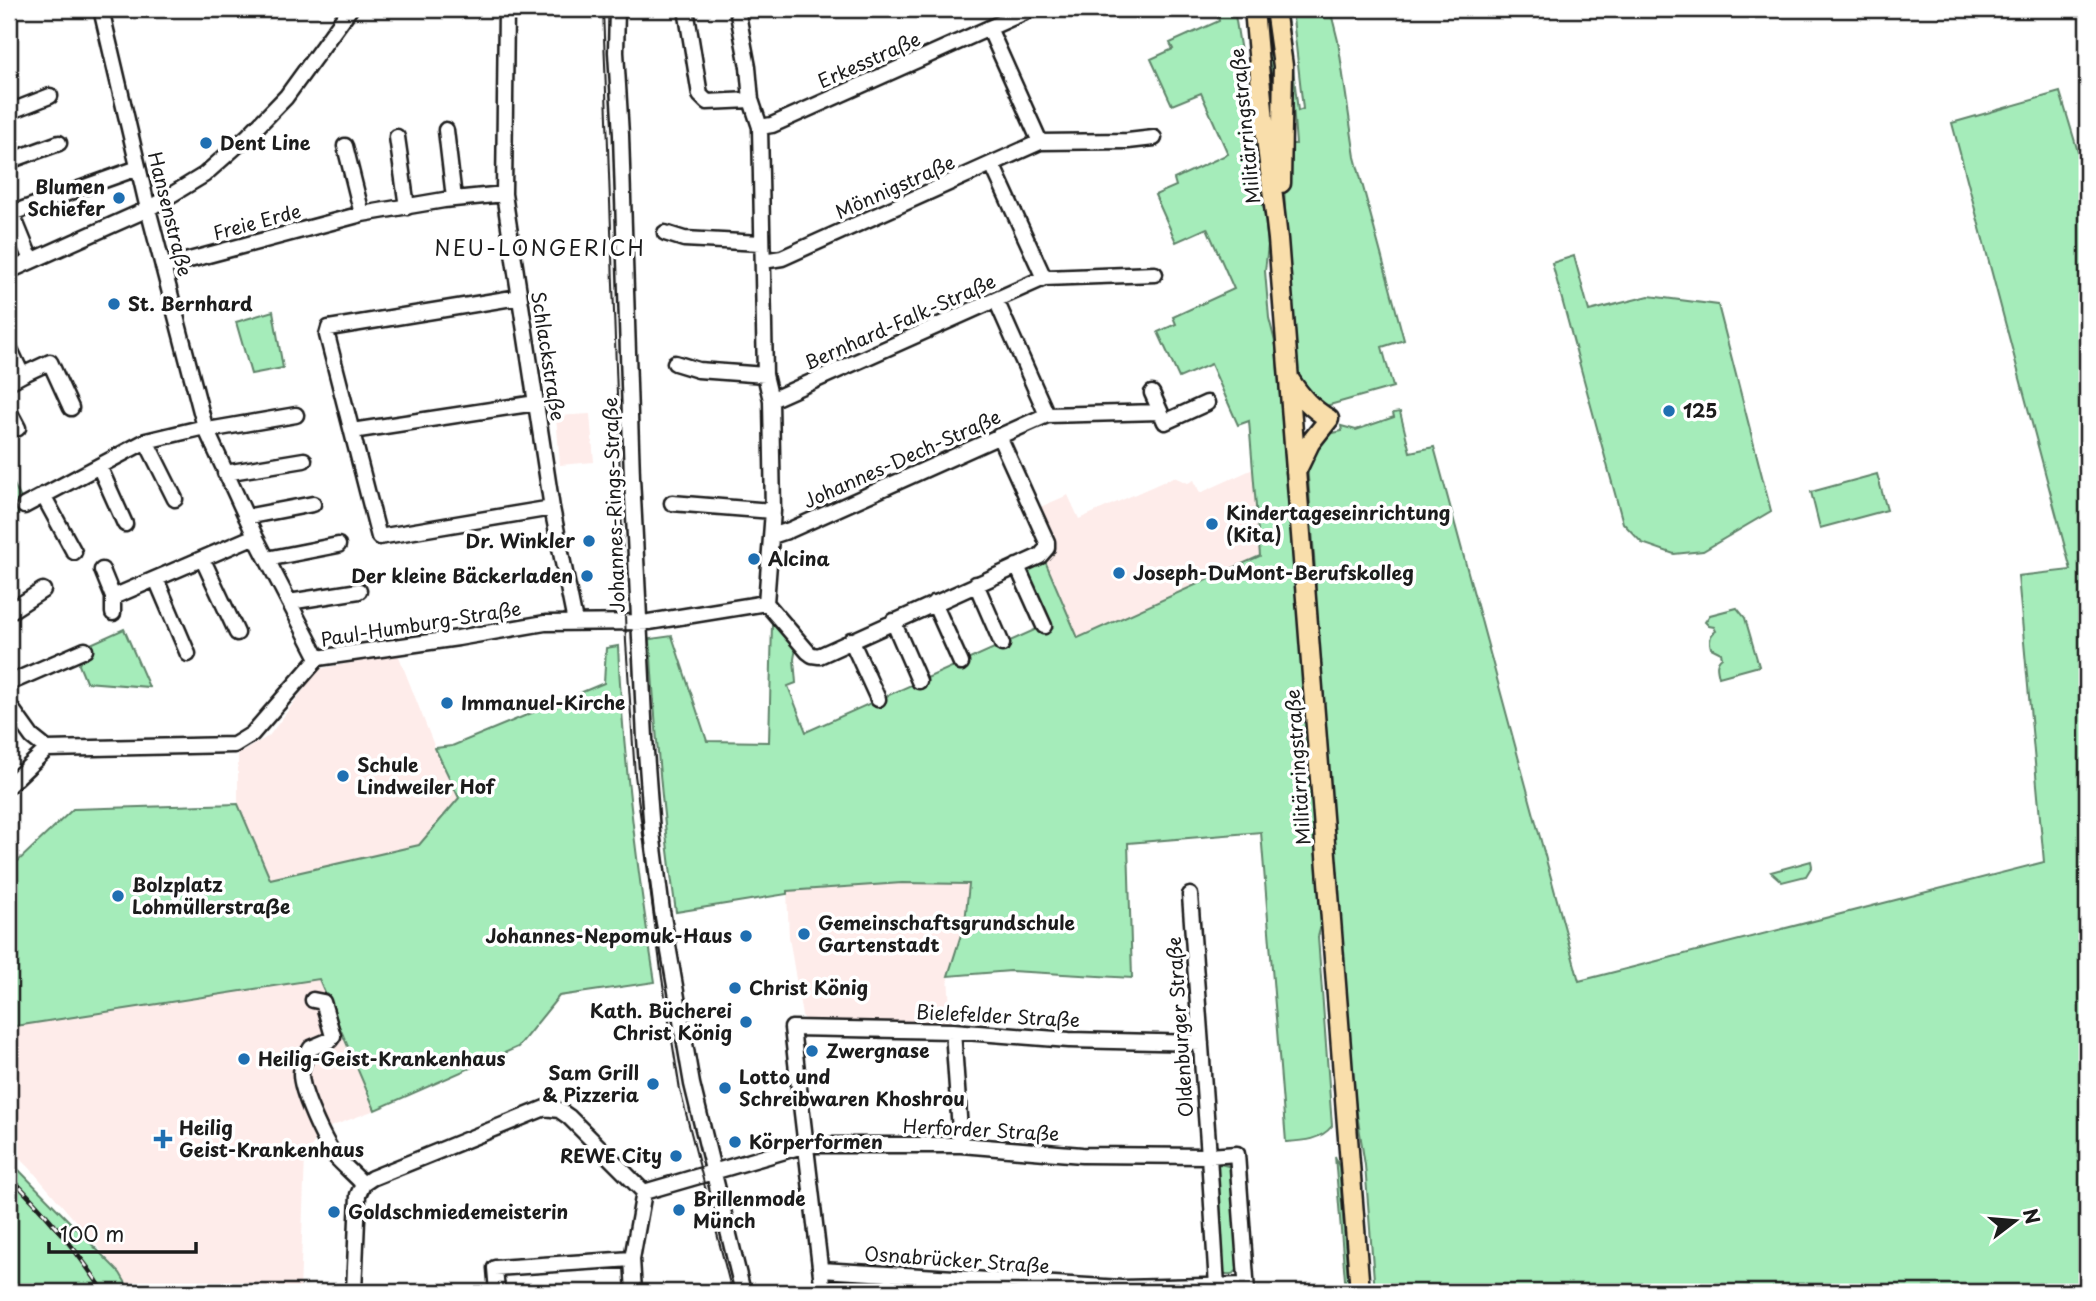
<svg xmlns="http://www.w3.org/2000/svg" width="2096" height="1301" viewBox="0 0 2096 1301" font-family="'Playpen Sans',sans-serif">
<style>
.built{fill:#feecea}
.green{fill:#a5ecba;stroke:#60846b;stroke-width:2}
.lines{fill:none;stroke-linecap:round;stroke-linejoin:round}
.minor-casing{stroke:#1c1c1c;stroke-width:19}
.major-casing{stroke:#1c1c1c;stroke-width:23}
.minor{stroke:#fff;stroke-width:14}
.major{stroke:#f9deab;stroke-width:18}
.tram{stroke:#1c1c1c;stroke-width:2}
.rail-casing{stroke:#1c1c1c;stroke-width:5}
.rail{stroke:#fff;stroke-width:2.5;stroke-dasharray:8;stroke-linecap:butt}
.poi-dot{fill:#1f6fb2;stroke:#fff;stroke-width:2.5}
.labels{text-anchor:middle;stroke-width:7;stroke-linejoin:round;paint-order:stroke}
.street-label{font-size:19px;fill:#1c1c1c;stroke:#fff}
.poi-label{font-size:19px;font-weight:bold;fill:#1c1c1c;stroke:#fff;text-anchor:start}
.neighbourhood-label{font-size:21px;letter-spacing:2px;fill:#1c1c1c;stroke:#fff}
</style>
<rect width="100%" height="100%" fill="#fff"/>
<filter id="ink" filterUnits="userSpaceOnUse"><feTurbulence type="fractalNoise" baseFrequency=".0143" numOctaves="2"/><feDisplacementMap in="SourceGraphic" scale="14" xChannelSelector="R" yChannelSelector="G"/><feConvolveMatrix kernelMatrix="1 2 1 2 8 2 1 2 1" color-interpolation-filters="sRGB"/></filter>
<g filter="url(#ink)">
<path class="built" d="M590,414L594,462L560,465L556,416Z
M1253,469L1260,556L1078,638L1045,561L1051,558L1038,508L1068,495L1079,519L1174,477L1188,483L1194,480L1200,493Z
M398,654L435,748L459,798L419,845L270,879L238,804V754L269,736L319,669Z
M902,883L969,884L965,922L948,976L951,1023L809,1022L802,1016L789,937L787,891Z
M319,979L375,1110L322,1130L305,1156L300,1292H131L120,1273L29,1167L9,1148V1027Z"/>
<path class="green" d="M1216,9H1233L1235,15L1259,163L1268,245L1265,271L1269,318L1276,346L1322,921L1318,937L1332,1126C1321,1140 1303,1141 1286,1142L1261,832L1128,843L1132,978L1011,971L948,976L965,922L969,884L902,883L787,891V894L676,912C663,821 655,730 650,639L672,636L707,741L769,742L772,624L783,631L796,648L794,659L796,683L788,686L806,732L1048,624L1025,575L1029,572L1028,568L1045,561L1078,638L1260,556L1249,421L1238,425L1211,364L1179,378L1158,332L1176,324L1173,317L1234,289L1207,228L1176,242L1155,195L1176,186L1174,179L1228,154L1201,93L1172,105L1151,59L1173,49L1170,43L1219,21Z
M1261,9H1269L1275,57L1274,108L1272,109Z
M1282,9H1286L1298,111L1303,109L1292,9H1330L1338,41L1355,157L1404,340L1382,347L1393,387L1326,406L1310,404L1296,380L1286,248L1284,180L1286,144H1296L1290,66Z
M2060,92L2087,182V1292H1375L1365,1165L1355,1101L1350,1049L1314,606L1316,582L1307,464L1319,444L1332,431L1333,433L1342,431L1341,426L1356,430L1394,417L1393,413L1400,412L1410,452L1434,447L1579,981L2044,862L2018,576L2071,570L1952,123Z
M1574,256L1589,311L1649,296L1718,305L1771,511L1703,551L1674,554L1642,543L1623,523L1552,263Z
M273,311L283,368L251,374L236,322Z
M9,474L26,509L9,519Z
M1877,474L1887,510L1820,528L1811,492Z
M1737,608L1745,618L1759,666L1719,677C1717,668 1715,662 1722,657L1721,653L1711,648C1709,641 1709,635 1716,631L1714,627L1709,626L1705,622L1710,615Z
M124,629L149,687L86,682L79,665L84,647Z
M618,646C623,759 637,870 655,982L559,996L518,1047L375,1110L319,979L9,1027V867L14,865L73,809L238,804L270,879L419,845L459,798L435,748L452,746L604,683L606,648Z
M1811,861L1812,866L1806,876L1782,882L1771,872Z
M1335,1156L1339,1167L1349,1292H1346Z
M9,1160L120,1273L131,1292H9Z
M1220,1164L1228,1166L1232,1168L1239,1268C1235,1274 1230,1276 1223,1273L1214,1167Z"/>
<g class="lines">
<g class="minor-casing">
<path id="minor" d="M101,9L148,209L205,427L255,536L318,658
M506,9L504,194L552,508L575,622
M617,9L616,52L621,135L632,477L645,738L652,832L662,911L692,1084L743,1292
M686,9L700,95L707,102L751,100
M737,9L748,67L751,100L760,127L765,375L771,400L773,511L766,603
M9,112L50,96
M760,127L772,125L1032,9
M446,130L454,198
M397,137L407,207
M1040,142L1128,141L1154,138
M345,146L362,214
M9,161L59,143
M9,206L31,260
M12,213L138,168
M665,233L684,239L761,243
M763,261L782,258L1040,142L989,28
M163,267L362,214L444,200L504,194
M9,271L148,209L204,175L249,135L286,97L350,9
M1044,278L1155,274
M519,297L329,328L327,335L379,537L552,508
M9,347L22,375L50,362L71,408
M675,363L698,370L765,375
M9,382L22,375
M1152,393L1165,422L1207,403
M771,400L1044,278L992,164
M9,411L18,428
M1047,415L1160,412
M352,431L536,403
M146,441L175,499
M99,466L125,524
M225,473L304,460
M43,495L74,552
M672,503L773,511
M24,506L146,441L205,427L214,429L296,415
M246,517L313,504
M772,536L790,530L1047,415L996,300
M267,559L338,545
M203,560L237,633
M1017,566L1044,626
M102,570L113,597V613
M156,579L188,654
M976,584L1002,644
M113,597L255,536
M289,602L359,591
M766,603L808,652L812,655L819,656L1040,556L1047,548V542L999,436
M934,603L961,663
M9,612L43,590
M893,621L919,681
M851,640L878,699
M9,683L85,650
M9,705L32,737L47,749
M9,785L47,749L234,745L252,734L318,658L458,638L545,623L649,622L766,603
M1190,895L1209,1156L1237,1154L1247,1292
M313,1000L323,1002L333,1036L330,1040L311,1048C307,1054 301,1066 301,1074C301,1092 324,1141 335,1156C344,1166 354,1174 363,1184L358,1195L354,1292
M953,1031L961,1145
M363,1184L372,1178L545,1108L559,1110L569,1117L644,1192
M821,1270L1122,1288L1246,1285
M497,1292L495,1268L632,1259
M634,1292L632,1259L644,1192L806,1145H961L1082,1155L1209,1156L1217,1286
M823,1292L792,1028L953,1031L1069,1040L1201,1043"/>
</g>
<g class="major-casing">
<path id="major" d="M1254,9L1264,121L1278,239L1360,1292
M1275,9L1283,66L1281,183
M1290,380C1301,397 1311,408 1329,419L1310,443L1296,472"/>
</g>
<use href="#minor" class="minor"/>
<use href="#major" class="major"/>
<path class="tram" d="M603,9L626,642L635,775L662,978L680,1090L732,1292"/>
<g class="rail-casing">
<path id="rail" d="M9,1176C45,1212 77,1250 104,1292"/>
</g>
<use href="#rail" class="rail"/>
</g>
</g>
<g class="poi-dot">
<circle cx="206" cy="143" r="7"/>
<circle cx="119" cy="198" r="7"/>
<circle cx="114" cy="304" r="7"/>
<circle cx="1669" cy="411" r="7"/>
<circle cx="1212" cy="524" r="7"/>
<circle cx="589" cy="541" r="7"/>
<circle cx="754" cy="559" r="7"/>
<circle cx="1119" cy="573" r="7"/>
<circle cx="587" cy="576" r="7"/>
<circle cx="447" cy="703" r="7"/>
<circle cx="343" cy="776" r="7"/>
<circle cx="118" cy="896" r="7"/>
<circle cx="804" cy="934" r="7"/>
<circle cx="746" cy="936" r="7"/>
<circle cx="735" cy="988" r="7"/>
<circle cx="746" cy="1022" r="7"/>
<circle cx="812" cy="1051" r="7"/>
<circle cx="244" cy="1059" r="7"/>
<circle cx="653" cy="1084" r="7"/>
<circle cx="725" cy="1088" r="7"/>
<path d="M159.5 1128.5h7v7h7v7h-7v7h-7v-7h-7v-7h7z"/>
<circle cx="735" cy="1142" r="7"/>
<circle cx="676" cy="1156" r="7"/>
<circle cx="679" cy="1210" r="7"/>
<circle cx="334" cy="1212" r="7"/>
</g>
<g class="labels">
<g class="street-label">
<text transform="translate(869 60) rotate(-24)" y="7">Erkesstraße</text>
<text transform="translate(1245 126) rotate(-96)" y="7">Militärringstraße</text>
<text transform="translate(895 187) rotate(-24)" y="7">Mönnigstraße</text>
<text transform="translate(170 214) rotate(76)" y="7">Hansenstraße</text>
<text transform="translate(257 222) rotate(-15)" y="7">Freie Erde</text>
<text transform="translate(900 322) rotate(-24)" y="7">Bernhard-Falk-Straße</text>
<text transform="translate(548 356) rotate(81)" y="7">Schlackstraße</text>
<text transform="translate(902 459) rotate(-24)" y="7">Johannes-Dech-Straße</text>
<text transform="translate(614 505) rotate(-92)" y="7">Johannes-Rings-Straße</text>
<text transform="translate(421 624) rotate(-9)" y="7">Paul-Humburg-Straße</text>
<text transform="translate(1298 767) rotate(-94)" y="7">Militärringstraße</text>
<text transform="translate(998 1016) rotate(3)" y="7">Bielefelder Straße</text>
<text transform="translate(1180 1027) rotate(-94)" y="7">Oldenburger Straße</text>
<text transform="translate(981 1130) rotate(3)" y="7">Herforder Straße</text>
<text transform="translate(957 1260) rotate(4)" y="7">Osnabrücker Straße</text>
</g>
<g class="poi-label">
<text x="220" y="150">Dent Line</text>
<text x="105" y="194" text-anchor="end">Blumen<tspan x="105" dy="22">Schiefer</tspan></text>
<text x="128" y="311">St. Bernhard</text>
<text x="1683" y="418">125</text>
<text x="1226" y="520">Kindertageseinrichtung<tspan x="1226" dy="22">(Kita)</tspan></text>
<text x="575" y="548" text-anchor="end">Dr. Winkler</text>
<text x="768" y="566">Alcina</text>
<text x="1133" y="580">Joseph-DuMont-Berufskolleg</text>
<text x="573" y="583" text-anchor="end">Der kleine Bäckerladen</text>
<text x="461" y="710">Immanuel-Kirche</text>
<text x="357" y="772">Schule<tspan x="357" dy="22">Lindweiler Hof</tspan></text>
<text x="132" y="892">Bolzplatz<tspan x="132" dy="22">Lohmüllerstraße</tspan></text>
<text x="818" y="930">Gemeinschaftsgrundschule<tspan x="818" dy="22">Gartenstadt</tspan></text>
<text x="732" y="943" text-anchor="end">Johannes-Nepomuk-Haus</text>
<text x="749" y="995">Christ König</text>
<text x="732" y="1018" text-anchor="end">Kath. Bücherei<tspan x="732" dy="22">Christ König</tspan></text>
<text x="826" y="1058">Zwergnase</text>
<text x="258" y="1066">Heilig-Geist-Krankenhaus</text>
<text x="639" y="1080" text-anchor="end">Sam Grill<tspan x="639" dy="22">&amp; Pizzeria</tspan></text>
<text x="739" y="1084">Lotto und<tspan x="739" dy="22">Schreibwaren Khoshrou</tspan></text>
<text x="179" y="1135">Heilig<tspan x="179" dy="22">Geist-Krankenhaus</tspan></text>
<text x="749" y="1149">Körperformen</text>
<text x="662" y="1163" text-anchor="end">REWE City</text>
<text x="693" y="1206">Brillenmode<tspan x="693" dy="22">Münch</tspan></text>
<text x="348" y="1219">Goldschmiedemeisterin</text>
</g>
<g class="neighbourhood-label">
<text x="540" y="256">NEU-LONGERICH</text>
</g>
</g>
<rect width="2096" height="1301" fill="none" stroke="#fff" stroke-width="35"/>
<rect x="18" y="18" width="2061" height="1266" fill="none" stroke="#1c1c1c" stroke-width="2.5" filter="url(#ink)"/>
<g transform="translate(2015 1221) rotate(74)" stroke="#ffffff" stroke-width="5" paint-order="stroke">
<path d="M0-5L12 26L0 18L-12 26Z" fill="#1c1c1c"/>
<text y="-10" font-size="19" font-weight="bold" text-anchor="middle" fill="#1c1c1c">N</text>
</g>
<path d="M49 1242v10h147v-10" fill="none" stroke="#1c1c1c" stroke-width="3.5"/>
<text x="60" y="1242" font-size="21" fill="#1c1c1c" stroke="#ffffff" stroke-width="5" paint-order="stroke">100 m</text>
</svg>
